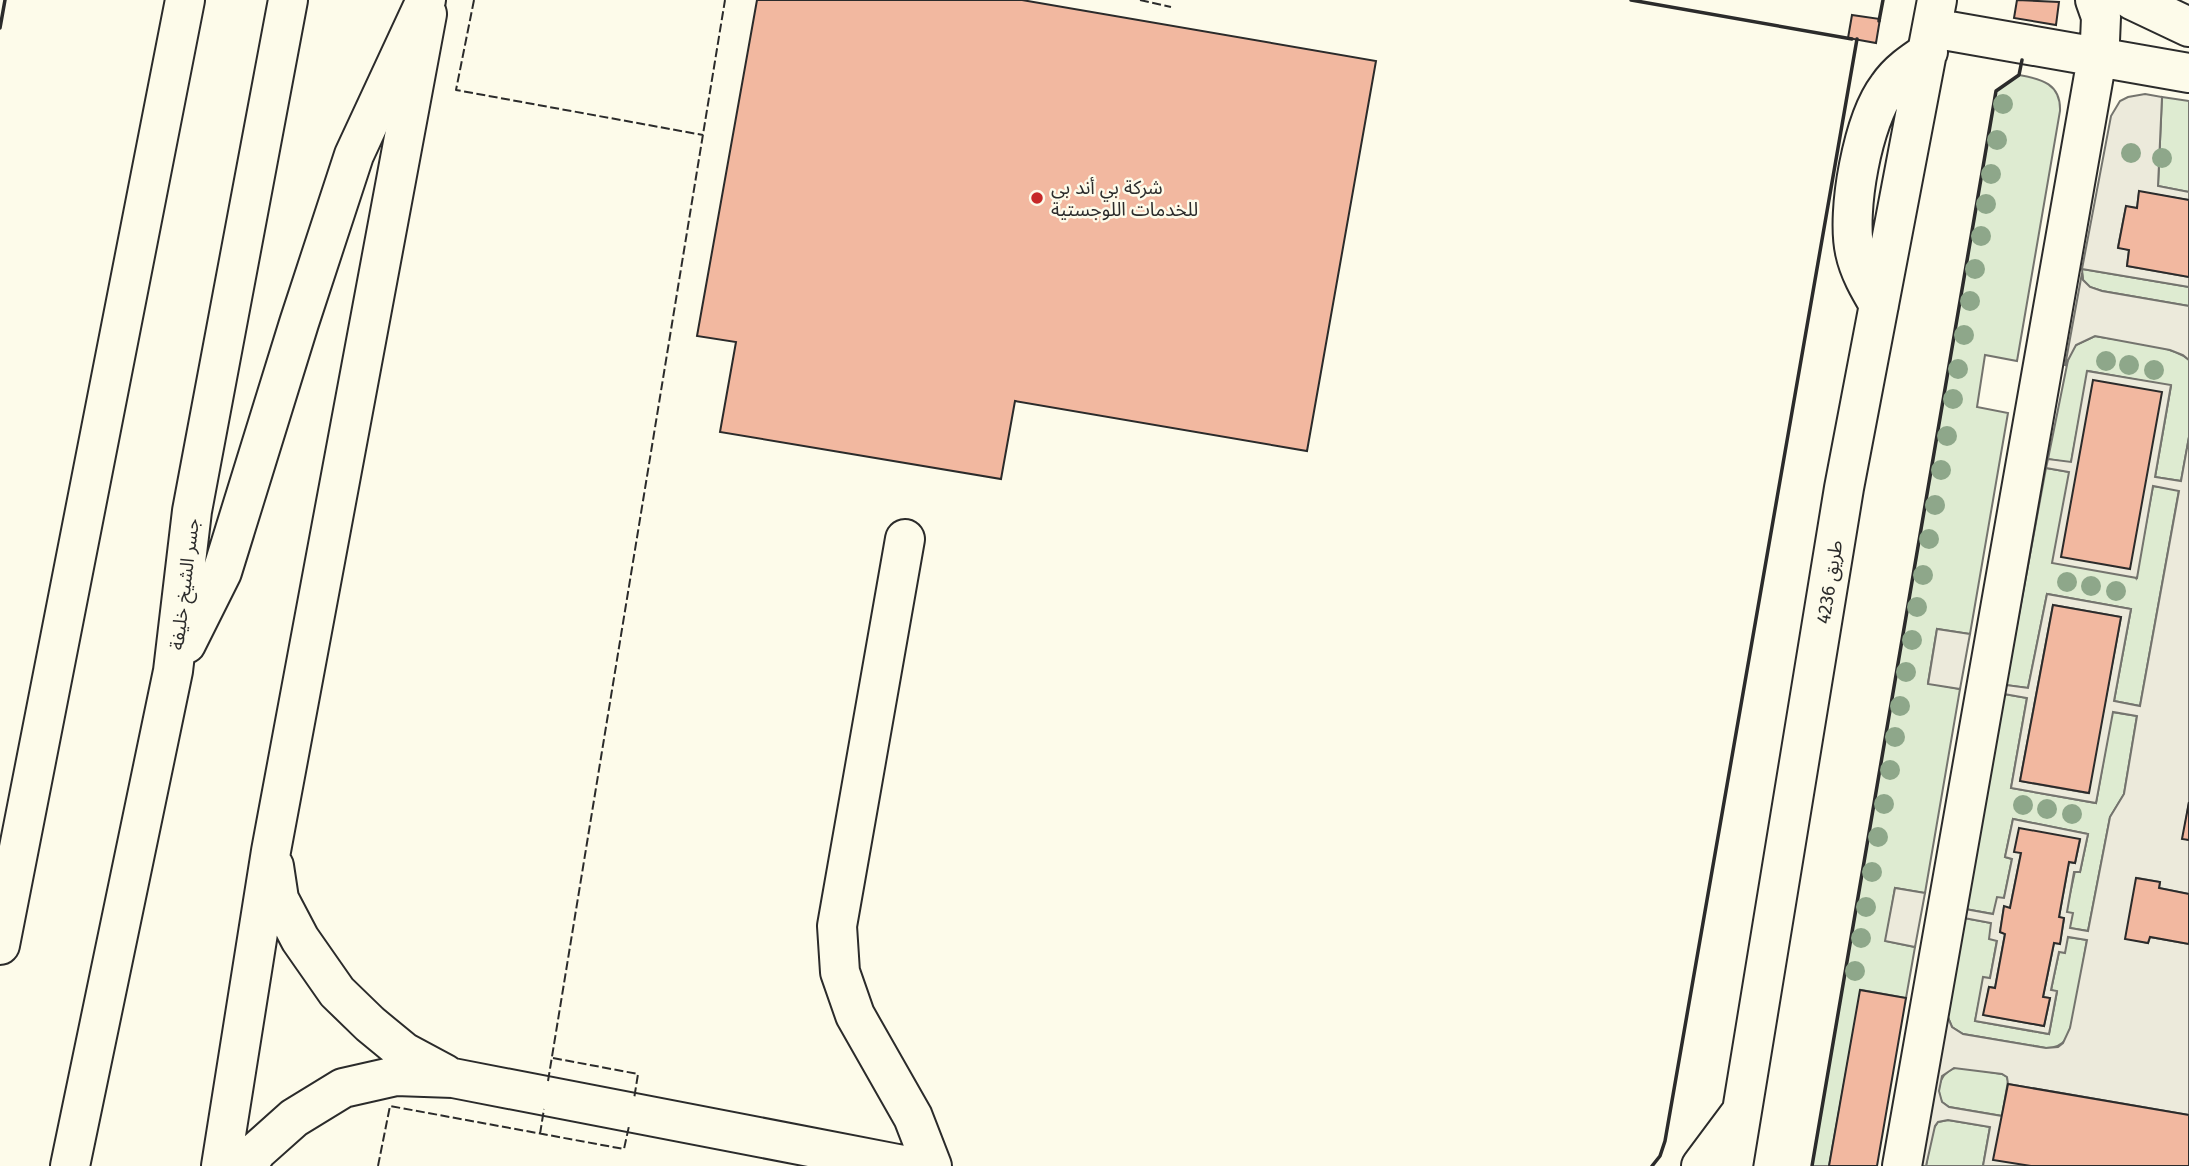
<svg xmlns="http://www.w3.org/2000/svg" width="2189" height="1166" viewBox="0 0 2189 1166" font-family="'Fira Sans','Noto Sans Arabic',sans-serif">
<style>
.green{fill:#deebd1;stroke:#74746e;stroke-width:2}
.parking{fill:#eceadb;stroke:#74746e;stroke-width:2;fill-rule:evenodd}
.building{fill:#f2b8a0;stroke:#2b2b2b;stroke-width:2}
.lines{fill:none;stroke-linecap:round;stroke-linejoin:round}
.minor-casing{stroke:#2b2b2b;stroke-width:42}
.highway-casing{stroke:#2b2b2b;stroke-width:42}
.minor{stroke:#fdfbea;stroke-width:38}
.highway{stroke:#fdfbea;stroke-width:38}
.fence{stroke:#2b2b2b;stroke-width:2;stroke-dasharray:9 3.5;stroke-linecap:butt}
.wall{stroke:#2b2b2b;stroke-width:3.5}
.tree{fill:#8ea78a}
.poi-dot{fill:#c62828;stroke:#fdfbea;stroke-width:2.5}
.labels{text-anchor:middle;stroke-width:5;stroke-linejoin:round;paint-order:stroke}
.poi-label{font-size:19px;fill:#2b2b2b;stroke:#fdfbea;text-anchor:start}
.street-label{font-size:19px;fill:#2b2b2b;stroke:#fdfbea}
</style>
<rect width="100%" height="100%" fill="#fdfbea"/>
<path class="green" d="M2019,75C2042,79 2061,84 2060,111L2017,361L1985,355L1977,407L2008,413L1970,634L1937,629L1928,683L1960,689L1925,893L1895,888L1886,941L1915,947L1906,998L1861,990L1829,1166H1812L1996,91Z
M2162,97L2189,101V192L2158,186Z
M2082,269L2189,287V306L2102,291L2090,287L2083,280Z
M2095,336C2120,341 2171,344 2189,360V437L2181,481L2155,477L2171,386L2088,371L2071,463L2048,459L2069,355L2076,345Z
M2046,468L2069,472L2136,578L2153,486L2179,490L2140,706L2114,701L2131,609L2047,594L2028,688L2006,685Z
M2004,694L2027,698L2011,788L2096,803L2112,712L2137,716L2124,794L2110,817L2088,931L2070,928L2066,912L2075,871L2080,872L2088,834L2013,819L2005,857L2012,859L2004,898L1993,914L1965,909Z
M1964,918L1991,923L1997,940L1990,979L1984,978L1975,1021L2049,1034L2057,992L2051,990L2059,952L2068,937L2087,940C2083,960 2075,1025 2066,1039C2061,1046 2054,1048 2046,1048L1963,1034L1952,1027L1947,1015Z
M1959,1067L2002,1074L2007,1077L2008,1081L2002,1116L1949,1107L1942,1102C1934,1087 1942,1070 1959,1067Z
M1948,1120L1990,1127L1983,1166H1926L1932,1131L1938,1122Z"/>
<path class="parking" d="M2145,94L2162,97L2158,186L2189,192V200L2139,192L2137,208L2126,207L2118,247L2129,250L2127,266L2189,277V287L2082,269L2111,116L2120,101L2128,97Z
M2082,273L2083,280L2090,287L2102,291L2189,306V360L2183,355L2170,350L2095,336L2076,345L2065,366Z
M2087,371L2171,385L2155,477L2181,481L2189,437V802L2183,838L2189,840V894L2159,888L2160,882L2137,878L2126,938L2148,943L2150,937L2189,944V1115L2008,1084L2007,1077L2002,1074L1954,1068L1942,1076L1939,1091L1942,1102L1949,1107L2002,1116L2031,1166H1983L1990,1127L1948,1120L1938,1122L1935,1126L1926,1166H1920L1947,1015L1952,1027L1963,1034L2046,1048L2058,1047L2063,1043L2070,1028L2087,940L2068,937L2065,953L2059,952L2051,990L2057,991L2049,1034L1975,1021L1983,977L1990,978L1997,941L1989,939L1991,923L1964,918L1965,909L1993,914L1997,897L2004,898L2012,859L2005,857L2013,819L2088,834L2080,872H2074L2067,912L2073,913L2070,928L2088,931L2110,817L2124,794L2137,716L2113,712L2096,803L2011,788L2027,698L2004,694L2006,685L2028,688L2047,594L2131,609L2114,701L2140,706L2179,491L2153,486L2137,578L2052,563L2069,472L2046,468L2048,459L2071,462ZM2053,605L2121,617L2088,793L2020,781ZM2080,840L2075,863L2069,862L2059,917L2064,919L2060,943H2054L2043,997L2050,998L2044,1026L1984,1015L1989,987L1995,988L2005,934L2000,932L2004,907L2010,908L2021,853Z
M1937,629L1970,634L1960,689L1928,684Z
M1895,888L1925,893L1915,947L1885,941Z"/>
<path class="building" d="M757,0H1022L1376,61L1307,451L1015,401L1001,479L720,432L736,342L697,336Z
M2017,0L2059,2L2056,25L2014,18Z
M1852,15L1880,19L1876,43L1848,38Z
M2139,191L2189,200V277L2127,266L2129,250L2118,248L2126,206L2137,208Z
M2093,380L2162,392L2130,569L2061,557Z
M2053,605L2121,617L2089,793L2020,781Z
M2189,802V840L2182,839Z
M2019,828L2080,839L2075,863L2069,862L2059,917L2064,918L2060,944L2054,943L2043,997L2050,998L2044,1026L1983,1015L1989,987L1995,988L2005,934L2000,932L2004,906L2010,908L2021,853L2014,852Z
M2136,878L2160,882L2159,888L2189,894V944L2150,937L2148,943L2125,939Z
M1860,990L1906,998L1877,1166H1829Z
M2008,1084L2189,1115V1166H2031L1993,1160Z"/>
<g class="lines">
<g class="minor-casing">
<path id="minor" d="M2132,0L2189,27
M1932,28L2189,73
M1879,305C1869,288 1859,271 1855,252C1846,211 1863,120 1888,87C1898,72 1913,62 1928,52
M905,539L837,926L840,972L855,1015L913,1117L932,1166
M274,866L279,899L300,939L337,992L370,1024L404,1052L445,1074
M221,1166L271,851L427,14
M247,1166L257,1151L294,1118L343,1088L396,1076L453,1078L908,1166
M1701,1166L1739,1115
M1733,1166L1844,488L1937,0
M1902,1166L2100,41L2101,17L2095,0"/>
</g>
<g class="highway-casing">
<path id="highway" d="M186,644L222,572L299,323L354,155L426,0
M0,945L185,0
M70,1166L173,671L192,511L288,0"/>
</g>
<use href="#minor" class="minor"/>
<use href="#highway" class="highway"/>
<path class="fence" d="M474,0L456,90L703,135
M1140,0L1171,7
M553,1058L638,1074L634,1099
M548,1081L725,0
M540,1134L544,1109
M378,1166L390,1106L624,1149L629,1126"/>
<path class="wall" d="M1631,0L1852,39
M1879,21L1883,0
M0,28L5,0
M1652,1166L1660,1156L1665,1141L1857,39
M1812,1166L1996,91L2019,75L2022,60"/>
</g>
<g class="tree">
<circle cx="2003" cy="104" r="10"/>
<circle cx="1997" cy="140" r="10"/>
<circle cx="2131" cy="153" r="10"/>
<circle cx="2162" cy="158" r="10"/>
<circle cx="1991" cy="174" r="10"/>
<circle cx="1986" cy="204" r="10"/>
<circle cx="1981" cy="236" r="10"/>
<circle cx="1975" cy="269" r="10"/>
<circle cx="1970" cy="301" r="10"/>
<circle cx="1964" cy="335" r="10"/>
<circle cx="2106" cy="361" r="10"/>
<circle cx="2129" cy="365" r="10"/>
<circle cx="1958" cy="369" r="10"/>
<circle cx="2154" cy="370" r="10"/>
<circle cx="1953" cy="399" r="10"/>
<circle cx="1947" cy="436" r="10"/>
<circle cx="1941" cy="470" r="10"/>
<circle cx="1935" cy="505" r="10"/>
<circle cx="1929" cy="539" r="10"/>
<circle cx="1923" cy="575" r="10"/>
<circle cx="2067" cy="582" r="10"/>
<circle cx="2091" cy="586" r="10"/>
<circle cx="2116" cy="591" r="10"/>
<circle cx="1917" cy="607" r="10"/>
<circle cx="1912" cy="640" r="10"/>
<circle cx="1906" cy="672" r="10"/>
<circle cx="1900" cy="706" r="10"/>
<circle cx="1895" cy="737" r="10"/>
<circle cx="1890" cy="770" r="10"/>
<circle cx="1884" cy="804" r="10"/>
<circle cx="2023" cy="805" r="10"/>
<circle cx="2047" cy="809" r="10"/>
<circle cx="2072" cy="814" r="10"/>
<circle cx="1878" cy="837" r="10"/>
<circle cx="1872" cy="872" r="10"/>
<circle cx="1866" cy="907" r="10"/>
<circle cx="1861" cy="938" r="10"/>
<circle cx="1855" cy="971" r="10"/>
</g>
<circle class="poi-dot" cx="1037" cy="198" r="7"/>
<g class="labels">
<g class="poi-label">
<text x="1051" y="194">شركة بي أند بي<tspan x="1051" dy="22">للخدمات اللوجستية</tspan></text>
</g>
<g class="street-label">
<text transform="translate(1829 582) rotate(-81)" y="7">طريق 4236</text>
<text transform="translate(184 584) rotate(-83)" y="7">جسر الشيخ خليفة</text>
</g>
</g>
</svg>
